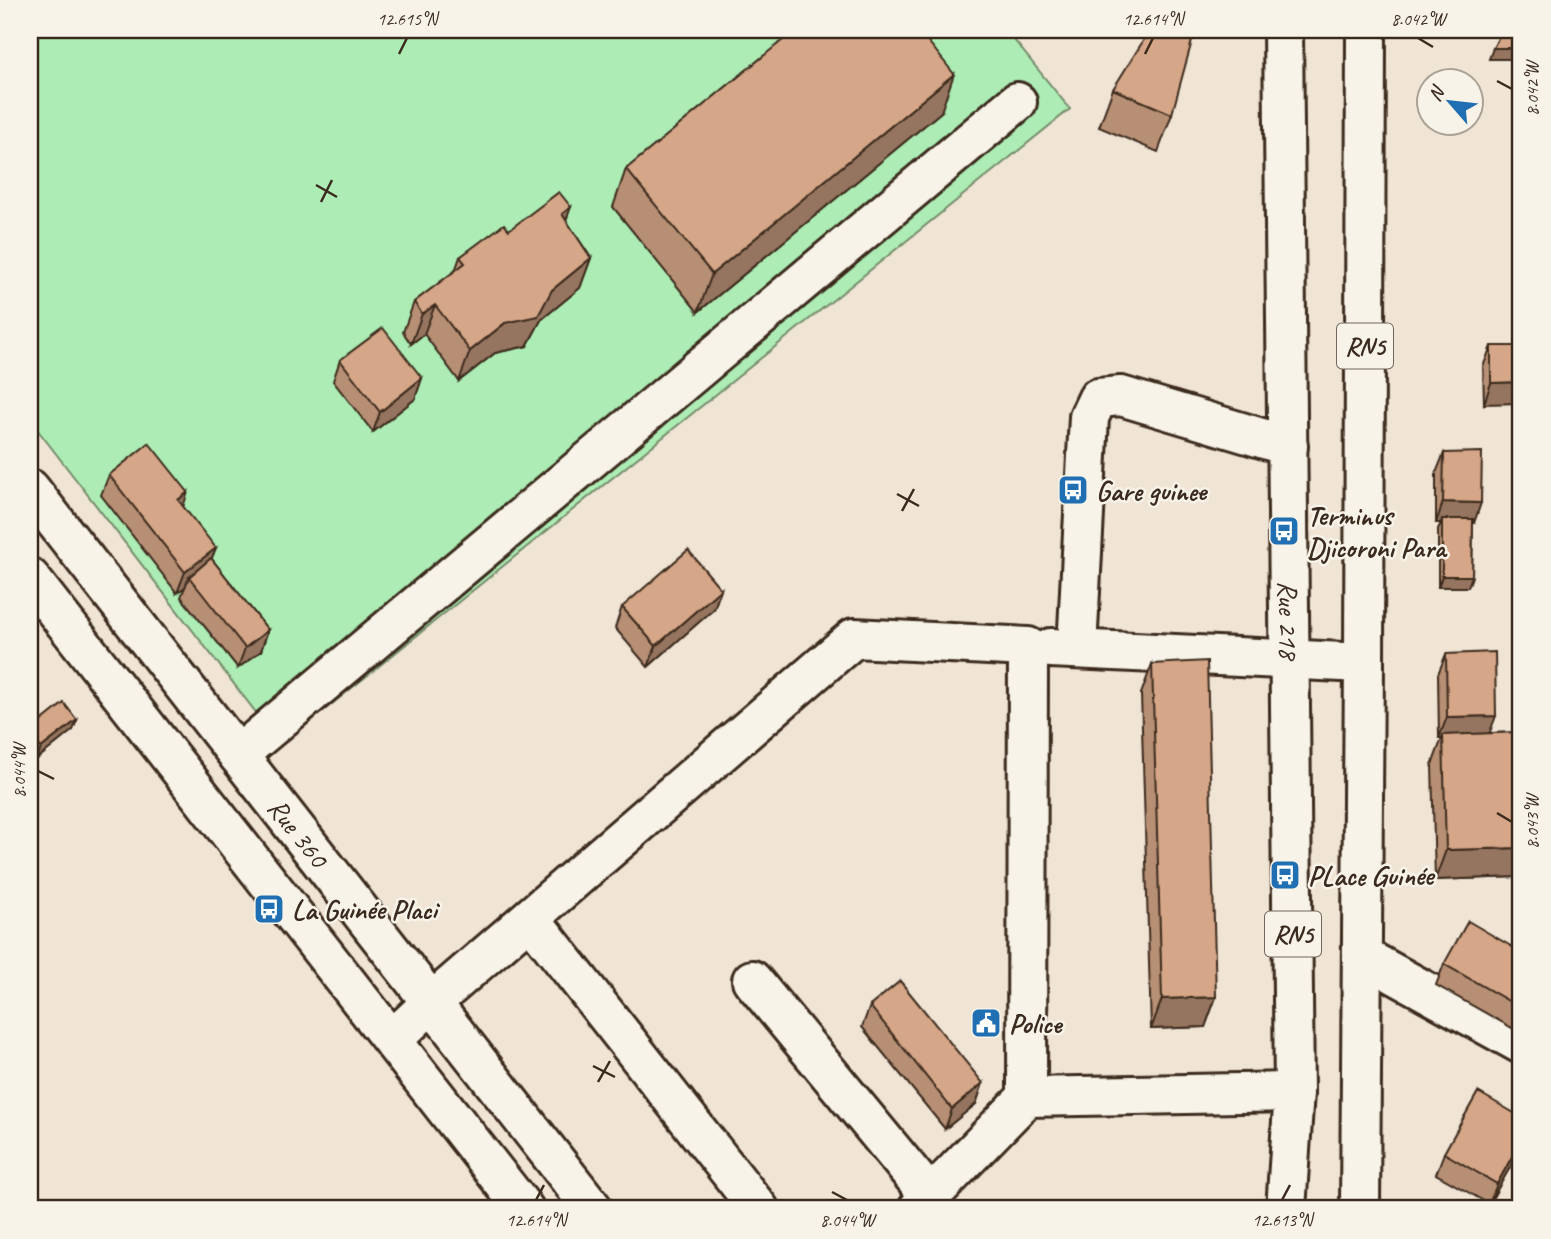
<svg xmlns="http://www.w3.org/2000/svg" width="1551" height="1239" viewBox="0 0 1551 1239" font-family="Caveat,sans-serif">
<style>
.green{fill:#adedb5;stroke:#748c6a;stroke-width:2}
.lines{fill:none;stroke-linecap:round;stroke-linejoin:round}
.minor-casing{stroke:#3b2a1e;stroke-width:44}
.major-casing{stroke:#3b2a1e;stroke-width:44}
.highway-casing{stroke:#3b2a1e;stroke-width:44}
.minor{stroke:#f7f3e8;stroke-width:38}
.major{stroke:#f7f3e8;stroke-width:38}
.highway{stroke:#f7f3e8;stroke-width:38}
.wall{fill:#b78f74;stroke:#3b2a1e;stroke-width:2}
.shaded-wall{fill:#95745e;stroke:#3b2a1e;stroke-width:2}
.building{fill:#d5a687;stroke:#3b2a1e;stroke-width:2}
.ticks{fill:none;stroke:#3b2a1e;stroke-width:2.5}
.labels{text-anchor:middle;stroke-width:5;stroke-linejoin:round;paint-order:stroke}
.shield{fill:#f7f3e8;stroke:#73665b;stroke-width:2}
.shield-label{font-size:26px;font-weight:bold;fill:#3b2a1e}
.poi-label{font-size:28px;font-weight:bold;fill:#3b2a1e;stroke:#f7f3e8;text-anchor:start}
.street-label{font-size:28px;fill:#3b2a1e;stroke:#f7f3e8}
.neatline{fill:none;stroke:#3b2a1e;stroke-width:2.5}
.ticks-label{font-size:18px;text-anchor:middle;fill:#3b2a1e}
</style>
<rect width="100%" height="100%" fill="#f0e4d5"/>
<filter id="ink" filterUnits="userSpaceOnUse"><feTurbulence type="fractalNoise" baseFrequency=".0143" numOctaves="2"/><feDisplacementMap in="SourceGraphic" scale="14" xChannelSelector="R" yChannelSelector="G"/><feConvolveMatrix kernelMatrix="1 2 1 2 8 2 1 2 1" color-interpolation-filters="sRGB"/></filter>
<g filter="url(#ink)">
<path class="green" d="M30,30H1006L1070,109L281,745L30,420Z"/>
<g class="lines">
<g class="minor-casing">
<path id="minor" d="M1051,648L1364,663
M1077,649L1089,417L1098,398L1121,396L1288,446
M238,755L1017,102
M530,918L759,1209
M1362,956L1521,1044
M752,980L930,1196
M392,1040L432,1002L854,638L1028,647L1027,1097L918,1209
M1027,1097L1294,1092"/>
</g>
<g class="major-casing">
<g id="major">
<path id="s1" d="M30,489L593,1209"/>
<path d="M30,578L524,1209"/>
</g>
</g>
<g class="highway-casing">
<g id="highway">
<path id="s2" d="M1283,30L1294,1092L1286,1209"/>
<path d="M1360,1209L1364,663L1366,30"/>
</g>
</g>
<use href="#minor" class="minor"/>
<use href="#major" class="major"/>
<use href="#highway" class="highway"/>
</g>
<path class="wall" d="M1113,89L1172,114L1158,152L1099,127Z
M941,112L698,312L613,207L626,169Z
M566,220L591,258L580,288L541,320L527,346L495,353L459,381L424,334L411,344L403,332L414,302L455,271L460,257L509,230Z
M1491,346H1521L1484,404L1483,367Z
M340,360L422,378L415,399L373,432L333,381Z
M1444,453L1474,523H1473L1472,576L1468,587H1438V529L1441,523H1436V473Z
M109,475L183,506L212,559L268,630L261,651L238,668L181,597L185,587L177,593L101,495Z
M721,589L714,609L648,667L615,628L622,607Z
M1446,654L1490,733L1521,732V865L1517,877L1435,880L1432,765L1442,738H1439L1438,674Z
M1152,664L1216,997L1205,1027L1151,1029L1141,694Z
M77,720L73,730L37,759L30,749V730Z
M1521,952V1033L1436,985L1444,964Z
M870,1006L983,1083L976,1104L945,1129L862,1027Z
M1521,1117V1148L1489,1204L1436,1174L1444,1153Z
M1521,1194V1209H1516Z"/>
<path class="shaded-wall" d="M1493,48H1521V59H1489Z
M954,74L941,112L698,312L712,274Z
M571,207L560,237L562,214Z
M591,258L580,288L541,320L527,346L495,353L459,381L470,351L505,323L552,290Z
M435,305L424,334L411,344L422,314Z
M422,378L415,399L373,432L380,412Z
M1521,382V403L1484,404L1491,383Z
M188,492L181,513L178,500Z
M1443,502L1481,503L1474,523H1442V519L1441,523H1436Z
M216,548L208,568L189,577L185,587L177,593L185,572Z
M1442,576H1472L1468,587H1438Z
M721,589L714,609L648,667L656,646Z
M268,630L261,651L238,668L245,648Z
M1496,716L1488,737L1443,735L1442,738H1439L1447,717Z
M77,720L73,730L37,759L41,748Z
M1521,848V865L1517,877L1435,880L1446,850Z
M1216,997L1205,1027L1151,1029L1162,999Z
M983,1083L976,1104L945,1129L952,1109Z
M1521,1140V1148L1489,1204L1497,1184Z"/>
<path class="building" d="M795,30H919L954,74L712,274L626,169Z
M1150,30H1195L1172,114L1113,89Z
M1502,30H1521V48H1493Z
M559,192L571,207L562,214L591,258L552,290L538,316L505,323L470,351L435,305L422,314L414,302L465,263L460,257L504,224L509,230Z
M383,328L422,378L380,412L340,360Z
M1491,346H1521V382L1491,383Z
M149,443L188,492L178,500L216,548L185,572L109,475Z
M1482,452L1481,503L1443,502L1444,453Z
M1442,519H1473L1472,576H1442Z
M688,550L721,589L656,646L622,607Z
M211,558L268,630L245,648L189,577Z
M1495,652L1496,716L1447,717L1446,654Z
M1207,661L1216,997L1162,999L1152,664Z
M30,680L36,682L30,700Z
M64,703L77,720L41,748L30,733V730Z
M1521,732V848L1446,850L1443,735Z
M1468,921L1521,952V1008L1444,964Z
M900,981L983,1083L952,1109L870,1006Z
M1478,1092L1521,1117V1140L1497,1184L1444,1153Z
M1448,1199L1449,1209H1424V1200Z"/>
</g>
<path class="ticks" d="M1418,38L1433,47M399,54L407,38M1145,54L1153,38M1497,81L1512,89M316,185L337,197M321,202L332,180M897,494L919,506M902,511L914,489M38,771L54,779M1497,813L1512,822M593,1066L615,1077M598,1082L610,1061M832,1192L847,1200M536,1200L544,1185M1282,1200L1290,1185"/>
<defs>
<g id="bus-square" transform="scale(1.575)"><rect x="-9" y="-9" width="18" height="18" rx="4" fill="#1f6fb2" stroke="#f7f3e8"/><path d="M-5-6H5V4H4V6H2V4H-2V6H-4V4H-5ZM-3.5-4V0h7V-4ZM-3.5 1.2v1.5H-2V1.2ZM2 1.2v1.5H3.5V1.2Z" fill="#fff"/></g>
<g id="civic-square" transform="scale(1.575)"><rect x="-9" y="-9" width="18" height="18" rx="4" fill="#1f6fb2" stroke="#f7f3e8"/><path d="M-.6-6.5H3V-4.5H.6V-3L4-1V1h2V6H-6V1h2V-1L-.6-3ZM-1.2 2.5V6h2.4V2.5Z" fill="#fff"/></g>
</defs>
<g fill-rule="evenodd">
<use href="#bus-square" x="1073" y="490"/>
<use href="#bus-square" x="1284" y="531"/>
<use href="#bus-square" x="1285" y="875"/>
<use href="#bus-square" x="269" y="909"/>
<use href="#civic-square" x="986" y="1023"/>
</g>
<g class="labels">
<g class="shield">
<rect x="1337" y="323.5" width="56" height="45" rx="5"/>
<rect x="1265" y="911.5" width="56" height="45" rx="5"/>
</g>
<g class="shield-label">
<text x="1365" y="355">RN5</text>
<text x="1293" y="943">RN5</text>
</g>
<g class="poi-label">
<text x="1096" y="500">Gare guinee</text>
<text x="1307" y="525">Terminus<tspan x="1307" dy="32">Djicoroni Para</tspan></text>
<text x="1308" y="885">PLace Guinée</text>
<text x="292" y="919">La Guinée Placi</text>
<text x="1009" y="1033">Police</text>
</g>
<g class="street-label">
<text dy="10" stroke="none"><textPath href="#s2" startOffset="590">Rue 218</textPath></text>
<text dy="10" stroke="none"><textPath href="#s1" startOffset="436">Rue 360</textPath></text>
</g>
</g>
<rect width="1551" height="1239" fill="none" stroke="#f7f3e8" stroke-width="77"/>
<g transform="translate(1450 102) rotate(298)"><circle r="33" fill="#f7f3e8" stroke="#aca397" stroke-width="2"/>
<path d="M0-5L12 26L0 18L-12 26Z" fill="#1f6fb2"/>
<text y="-10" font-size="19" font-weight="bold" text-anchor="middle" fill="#3b2a1e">N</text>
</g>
<rect x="38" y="38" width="1474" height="1162" class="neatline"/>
<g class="ticks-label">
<text x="407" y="25">12.615°N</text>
<text x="1153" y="25">12.614°N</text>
<text x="1418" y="25">8.042°W</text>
<text transform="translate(1532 89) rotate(-90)" y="6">8.042°W</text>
<text transform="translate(19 771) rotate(-90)" y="6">8.044°W</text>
<text transform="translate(1532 822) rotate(-90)" y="6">8.043°W</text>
<text x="536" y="1226">12.614°N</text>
<text x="847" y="1226">8.044°W</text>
<text x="1282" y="1226">12.613°N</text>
</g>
</svg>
